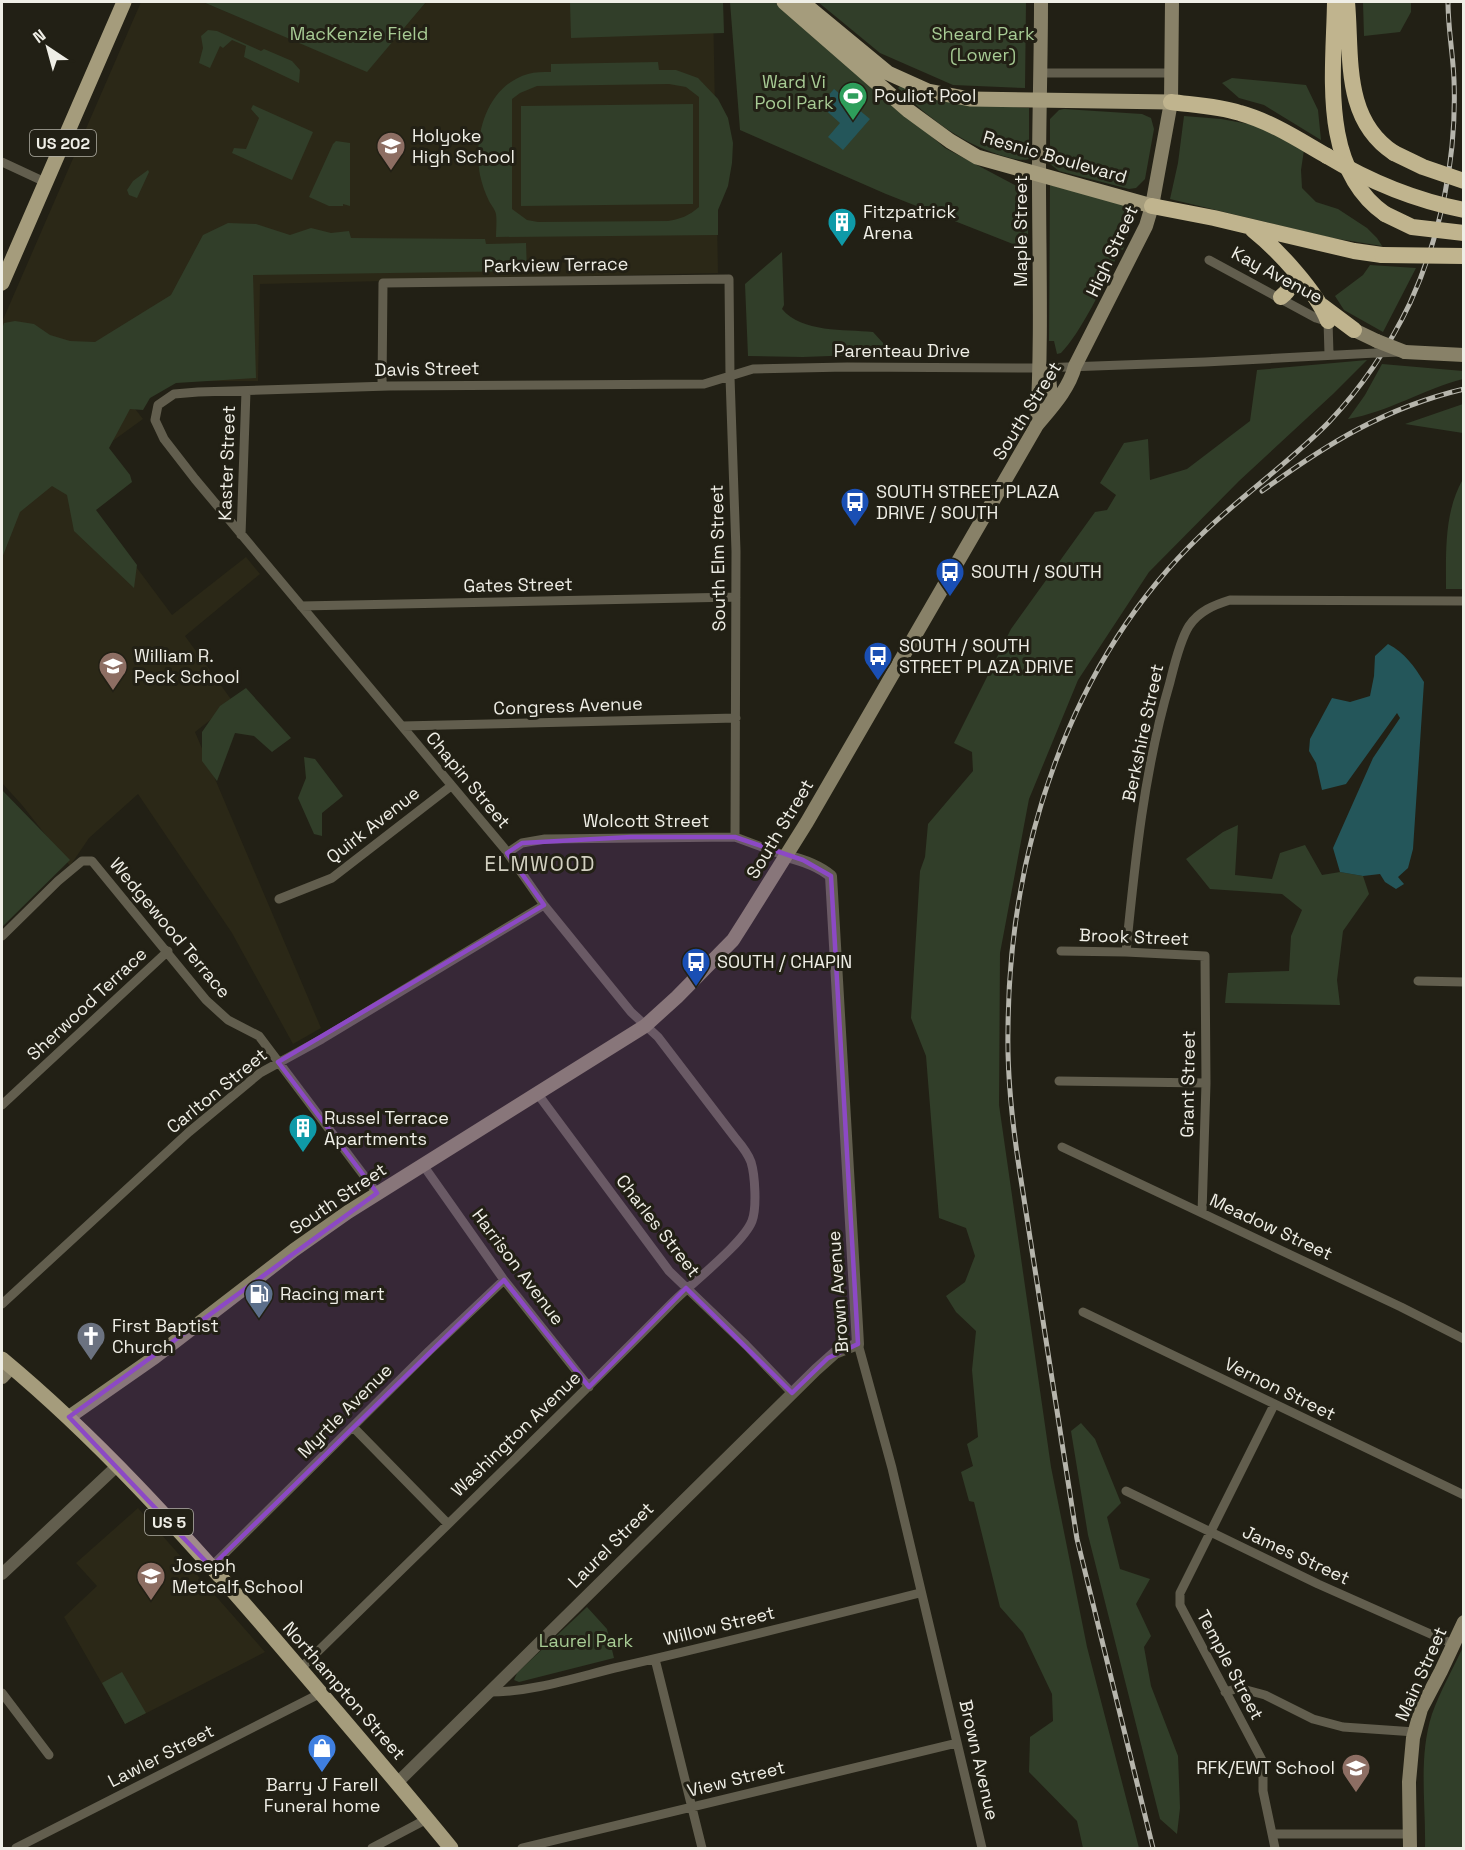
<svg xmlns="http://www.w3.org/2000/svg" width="1465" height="1850" viewBox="0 0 1465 1850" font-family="'Space Grotesk',sans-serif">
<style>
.built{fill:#2b2817}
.green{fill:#313e29;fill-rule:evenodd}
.water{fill:#24565a}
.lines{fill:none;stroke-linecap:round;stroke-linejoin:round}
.minor{stroke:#625e4e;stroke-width:9}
.tertiary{stroke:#625e4e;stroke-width:12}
.secondary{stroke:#888168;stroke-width:14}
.primary{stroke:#a59c7c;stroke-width:15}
.motorway{stroke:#c0b48e;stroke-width:16}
.rail-casing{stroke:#b6b5ac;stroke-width:5}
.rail{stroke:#222015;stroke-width:3;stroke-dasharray:9;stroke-linecap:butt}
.minor-bridge{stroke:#625e4e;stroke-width:9}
.secondary-bridge{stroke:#888168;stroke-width:14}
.motorway-bridge{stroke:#c0b48e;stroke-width:16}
.marked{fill:#8c49c5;fill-opacity:0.2;stroke:#8c49c5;stroke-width:4.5;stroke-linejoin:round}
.labels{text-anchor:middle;stroke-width:6;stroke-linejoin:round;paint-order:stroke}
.shield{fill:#222015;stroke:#b2b0a7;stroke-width:1.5}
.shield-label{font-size:16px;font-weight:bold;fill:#efeee6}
.park-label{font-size:18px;fill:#a7cb94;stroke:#222015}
.poi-label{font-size:18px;fill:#efeee6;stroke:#222015;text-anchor:start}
.street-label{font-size:18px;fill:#efeee6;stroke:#222015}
.quarter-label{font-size:21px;letter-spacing:1.5px;fill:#d2d0c1;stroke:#222015}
</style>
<rect width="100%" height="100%" fill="#222015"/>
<path class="built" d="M141,2H203L367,71L426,2H713L718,273L260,284L258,381H125V396L143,419L67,474L172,615L246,557L260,574L185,636L233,702L195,732L321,1028L293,1044L232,933L138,794L89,838L70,866L22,805L2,783V322Z
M138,1508L265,1652L125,1724L64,1617L97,1586L76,1563Z"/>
<path class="green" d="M203,2H426L367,72Z
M570,2H723L724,33L571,38Z
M730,2H775L945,148L1028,192V250L886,194L740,130Z
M818,2H1026L1025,88L953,85L880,53Z
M1363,2H1411V12L1400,32L1364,36Z
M208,30L217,31L261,51L264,49L292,61L300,70L299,83L244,57L246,46L232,40L223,48L220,46L210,68L199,63L203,48L201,36Z
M658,62L659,70H676L698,78L718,99L728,118L733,143L732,163L728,186L718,210V235L496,237C496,230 497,221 496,214C495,209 491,205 489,201C485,193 482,184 480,175C473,137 486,86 528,74C535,72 543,72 551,72V64ZM669,84L686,87L699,97V207C689,216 680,219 668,221L538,222L527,220L512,209V99L520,93L537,86Z
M1232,78L1306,85L1318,110L1321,140L1264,105L1239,98L1222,83Z
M900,86L979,105L1029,108V159C1022,161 1014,159 1007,157C965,146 928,118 898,88Z
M693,104V204L521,206V106Z
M253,105L313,132L292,180L232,153L234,148L246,149L259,118L251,109Z
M1064,109L1142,114L1151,118L1154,129L1145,179L1136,188L1129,189L1059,171L1050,164V119L1059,110Z
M1184,116L1221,119L1260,126L1304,150L1301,170L1302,188L1316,202L1338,209L1367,228L1377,238L1382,246L1332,238L1170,199L1178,163Z
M336,141L350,143V206L343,204V206H329L309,197L333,144Z
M148,170L149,172L137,198L129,195L127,190L133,181Z
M1050,185L1137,207L1123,250L1120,249C1108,277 1081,333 1061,353L1057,354L1054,341H1049Z
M228,223L256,224L290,235L311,228L331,233L349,231L351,238L485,239L486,244L526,243L527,271L253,275L256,378L176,383L150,398L143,410L130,409L109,448L130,475L132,482L96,510L137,565L134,588L74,531L67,495L52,486L20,512L2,558V329L4,323L15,321L34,324L50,335L70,341L95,342L171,295L203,235Z
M782,252L784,305L782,309C802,333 844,329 873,332L884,344L910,353L803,357L748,356L745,284Z
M1370,265L1416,268L1383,332L1344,310L1335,296L1363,275Z
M1367,360L1333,394L1239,481L1149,572L1078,680L1029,799L1000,953L999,1105L1051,1467L1087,1647L1139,1848H1083L1077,1821L1029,1772L1030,1737L1053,1721L1052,1694L1023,1633L1000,1607L974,1502L969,1501L961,1472L973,1466L967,1444L978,1437L972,1370L976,1331L956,1312L946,1296L965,1282L975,1256L966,1228L939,1218L926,1056L911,1018L920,871L925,857L928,824L973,771L972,752L954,743L1011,629L1095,512L1107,510L1116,495L1100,483L1124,443L1148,439L1150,480L1187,469L1250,421L1257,370Z
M1382,364L1463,371V379C1424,389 1388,412 1348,419L1365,395Z
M1463,404V433L1405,424Z
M1463,479V589H1446C1446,552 1444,512 1463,479Z
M246,688L291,738L272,752L254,736L235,733L217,781L202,761V732L220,706Z
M304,757L315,759L343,796L322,813V836L314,834L298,798L306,778Z
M2,790L70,860L2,927Z
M1238,825L1235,875L1272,879L1280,853L1305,845L1322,875L1340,872L1363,876L1369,894L1343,931L1337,980L1340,1005L1225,1003L1228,973L1289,971L1291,936L1302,910L1282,894L1210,889L1186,859L1223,832Z
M1081,1423L1095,1439L1121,1503L1107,1517L1120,1569L1150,1579L1136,1604L1151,1636L1144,1647L1151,1686L1178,1756L1180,1808L1177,1834L1160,1819L1088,1535L1071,1431Z
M587,1607L607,1629L614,1658L519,1682L514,1680L517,1673Z
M1463,1647V1848H1425C1426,1804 1418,1757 1432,1714C1440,1691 1453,1669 1463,1647Z
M122,1672L146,1713L125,1724L102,1683Z"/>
<path class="water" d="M834,89L870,119L843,150L828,137L840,123L820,105Z
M1388,644C1405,653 1414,666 1424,682L1413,849L1408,868L1398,877L1404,884L1396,889L1385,882L1380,874L1363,876L1340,872L1333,848L1373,758L1400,718L1397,713L1346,784L1322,790L1316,763L1309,751L1310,739L1332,698L1350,702L1370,696L1374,676L1375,656Z"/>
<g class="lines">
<path class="minor" d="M1041,73H1172
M2,162L45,182
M1209,260L1316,318L1329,322
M1328,321L1329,354
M382,386L383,283L729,279L730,377L736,551L735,837
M241,535L246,391
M301,606L736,597
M402,726L736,718
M507,853L522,843L545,839L735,837L786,856
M279,899L332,878L451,786
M2,936L58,881L82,861H92L206,1000L228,1020L259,1036L377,1193
M1061,951L1126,952L1205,956L1206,1083L1202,1213
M1126,952C1135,861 1144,770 1170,682C1174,666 1180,640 1189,626C1199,611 1214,605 1230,600L1464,601
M1418,981L1464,982
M1059,1081L1206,1083
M537,1093L669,1271L746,1345L792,1393
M2,1105L168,951
M1062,1147L1401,1307L1464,1339
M423,1165L504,1280L589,1387
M2,1304L189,1132L260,1073L322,1039L544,905
M1083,1312L1464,1495
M858,1344L892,1468L982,1848
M1274,1405L1180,1593V1605L1263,1762V1791L1275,1848
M353,1427L448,1524
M1126,1491L1318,1584L1453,1644
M211,1567L429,1351L504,1280
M655,1659L702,1848
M300,1669C423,1548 548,1428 670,1305C689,1285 743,1244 752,1221C757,1208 755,1175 751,1162C748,1154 742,1146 736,1139L658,1037L631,1012L544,905L504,848L195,479L164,439L155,420L158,405L174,394L198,392L389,386L704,384L753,369L847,367L1040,368L1205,362L1376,353
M490,1692C533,1692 577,1677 619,1667C720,1644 820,1618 920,1593
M1225,1692L1239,1688L1265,1695L1313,1719L1343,1727L1415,1732
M2,1693L49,1755
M1273,1834H1410
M16,1848L321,1693
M372,1848L427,1819
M522,1848L957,1743"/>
<path class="tertiary" d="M2,1574L117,1466
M397,1783L816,1370L835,1353L858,1344L831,876C818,865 803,860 786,856"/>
<path class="secondary" d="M1354,330L1377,341
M1405,352L1464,355
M1040,368C1055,380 1051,396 1043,412
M1037,425C1042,341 1039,258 1039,174C1039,117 1041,59 1041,2
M2,1377L11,1367
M69,1417L155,1357L294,1250L348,1212L645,1026L677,997L733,940L747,918L807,822L1037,425C1052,407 1069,389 1075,366L1146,226L1152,206L1171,102L1172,2
M1410,1848L1409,1782L1413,1738L1421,1709L1441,1671L1464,1622"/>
<path class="primary" d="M784,2L909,111L950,141L977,157L1152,206
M802,2L888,73L928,91L970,99L1171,102
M2,283L124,2
M2,1359C96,1437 179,1529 260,1622C324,1697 389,1772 451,1848"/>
<path class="motorway" d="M1335,2C1334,71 1319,168 1385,214
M1347,2C1352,55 1342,119 1394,153
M1171,102C1194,105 1218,106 1240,113C1272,122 1299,140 1327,156
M1152,206L1214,218L1354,251L1382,255
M1253,230C1278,250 1317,292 1328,321
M1281,297C1290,290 1294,282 1294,271
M1322,306L1354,330"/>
<g class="rail-casing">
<path id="rail" d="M1262,491C1327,444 1384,408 1464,389
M1153,1848L1077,1539L1019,1167C1012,1121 1007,1076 1008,1030C1009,850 1069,661 1201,535C1241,496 1289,463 1329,422C1362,387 1389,347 1410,303C1441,235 1457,156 1454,80C1453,54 1448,28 1448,2"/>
</g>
<use href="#rail" class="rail"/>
<path class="minor-bridge" d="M1376,353L1400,352"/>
<path class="secondary-bridge" d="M1377,341L1405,352"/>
<path class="motorway-bridge" d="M1394,153L1423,167L1464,181
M1327,156C1370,182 1414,200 1464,210
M1385,214L1412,227L1464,233
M1382,255L1464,256"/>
</g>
<path class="marked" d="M631,837H735L803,860L831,876L858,1344L828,1358L792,1393L686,1288L589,1387L504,1280L211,1567L69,1417L377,1193L278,1062L544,905L507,853L522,843Z"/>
<defs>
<g id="stadium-pin" transform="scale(1.5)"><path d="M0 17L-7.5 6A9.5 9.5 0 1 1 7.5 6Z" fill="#2e9e5b" stroke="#222015"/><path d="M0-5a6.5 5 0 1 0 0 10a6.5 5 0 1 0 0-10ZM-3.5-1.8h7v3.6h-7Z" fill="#fff"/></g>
<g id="school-pin" transform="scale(1.5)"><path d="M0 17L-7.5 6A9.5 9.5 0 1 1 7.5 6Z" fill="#8d6e63" stroke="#222015"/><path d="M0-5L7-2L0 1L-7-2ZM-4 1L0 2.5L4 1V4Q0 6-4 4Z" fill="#fff"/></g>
<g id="building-pin" transform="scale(1.5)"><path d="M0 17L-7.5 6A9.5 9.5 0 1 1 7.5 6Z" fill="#0f9aa8" stroke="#222015"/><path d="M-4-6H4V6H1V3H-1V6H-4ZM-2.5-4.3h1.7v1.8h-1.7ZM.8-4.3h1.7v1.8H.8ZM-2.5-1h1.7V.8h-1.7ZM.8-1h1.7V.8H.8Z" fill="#fff"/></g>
<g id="bus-pin" transform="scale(1.5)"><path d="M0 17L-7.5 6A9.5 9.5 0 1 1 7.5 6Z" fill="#1a4fb4" stroke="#222015"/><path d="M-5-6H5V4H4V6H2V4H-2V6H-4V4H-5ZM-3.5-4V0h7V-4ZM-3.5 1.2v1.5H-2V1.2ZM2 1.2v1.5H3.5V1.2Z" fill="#fff"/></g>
<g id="fuel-pin" transform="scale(1.5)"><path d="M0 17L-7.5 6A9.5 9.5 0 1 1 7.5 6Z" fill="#5c6f8a" stroke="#222015"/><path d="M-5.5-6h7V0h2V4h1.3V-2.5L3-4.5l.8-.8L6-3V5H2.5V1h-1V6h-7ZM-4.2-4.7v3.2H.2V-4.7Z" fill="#fff"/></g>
<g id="church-pin" transform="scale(1.5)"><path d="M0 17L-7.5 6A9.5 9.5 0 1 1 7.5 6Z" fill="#6b7280" stroke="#222015"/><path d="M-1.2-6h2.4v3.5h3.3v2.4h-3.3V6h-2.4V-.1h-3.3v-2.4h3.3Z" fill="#fff"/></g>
<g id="shop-pin" transform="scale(1.5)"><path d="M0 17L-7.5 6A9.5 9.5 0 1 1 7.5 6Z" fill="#3f7fe0" stroke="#222015"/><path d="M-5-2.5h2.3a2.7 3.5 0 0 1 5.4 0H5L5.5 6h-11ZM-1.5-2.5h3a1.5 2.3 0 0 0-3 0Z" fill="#fff"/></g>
</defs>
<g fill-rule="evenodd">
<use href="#stadium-pin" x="853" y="96"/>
<use href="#school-pin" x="391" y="146"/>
<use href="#building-pin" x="842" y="222"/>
<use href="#bus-pin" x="855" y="502"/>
<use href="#bus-pin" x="950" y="572"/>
<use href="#bus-pin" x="878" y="656"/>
<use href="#school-pin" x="113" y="666"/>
<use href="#bus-pin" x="696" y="962"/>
<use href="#building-pin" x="303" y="1128"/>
<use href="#fuel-pin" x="259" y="1294"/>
<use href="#church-pin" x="91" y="1336"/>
<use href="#school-pin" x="151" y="1576"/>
<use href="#shop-pin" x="322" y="1748"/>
<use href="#school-pin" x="1356" y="1768"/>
</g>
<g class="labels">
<g class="shield">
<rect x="30" y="130" width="66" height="26" rx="4.5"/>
<rect x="145" y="1509" width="48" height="26" rx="4.5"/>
</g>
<g class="shield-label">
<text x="63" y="149">US 202</text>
<text x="169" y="1528">US 5</text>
</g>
<g class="park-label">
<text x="359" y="40">MacKenzie Field</text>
<text x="983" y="40">Sheard Park<tspan x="983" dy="21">(Lower)</tspan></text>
<text x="794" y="88">Ward Vi<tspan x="794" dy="21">Pool Park</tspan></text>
<text x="586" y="1647">Laurel Park</text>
</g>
<g class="poi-label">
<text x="874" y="102">Pouliot Pool</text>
<text x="412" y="142">Holyoke<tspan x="412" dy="21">High School</tspan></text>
<text x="863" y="218">Fitzpatrick<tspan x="863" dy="21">Arena</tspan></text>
<text x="876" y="498">SOUTH STREET PLAZA<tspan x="876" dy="21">DRIVE / SOUTH</tspan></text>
<text x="971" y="578">SOUTH / SOUTH</text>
<text x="899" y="652">SOUTH / SOUTH<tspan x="899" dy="21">STREET PLAZA DRIVE</tspan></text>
<text x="134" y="662">William R.<tspan x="134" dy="21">Peck School</tspan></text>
<text x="717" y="968">SOUTH / CHAPIN</text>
<text x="324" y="1124">Russel Terrace<tspan x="324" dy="21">Apartments</tspan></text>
<text x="280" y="1300">Racing mart</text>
<text x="112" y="1332">First Baptist<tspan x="112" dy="21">Church</tspan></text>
<text x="172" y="1572">Joseph<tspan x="172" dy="21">Metcalf School</tspan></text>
<text x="1335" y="1774" text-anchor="end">RFK/EWT School</text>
<text x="322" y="1791" text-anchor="middle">Barry J Farell<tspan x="322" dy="21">Funeral home</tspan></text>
</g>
<g class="street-label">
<text transform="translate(1055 157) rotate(16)" y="6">Resnic Boulevard</text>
<text transform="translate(1021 231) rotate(-90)" y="6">Maple Street</text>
<text transform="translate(1112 251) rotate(-65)" y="6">High Street</text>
<text transform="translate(556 265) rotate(-1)" y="6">Parkview Terrace</text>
<text transform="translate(1277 275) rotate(28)" y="6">Kay Avenue</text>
<text x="902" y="357">Parenteau Drive</text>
<text transform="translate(427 369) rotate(-1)" y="6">Davis Street</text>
<text transform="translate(1027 411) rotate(-58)" y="6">South Street</text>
<text transform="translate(227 463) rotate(-88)" y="6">Kaster Street</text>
<text transform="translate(718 558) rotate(-91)" y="6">South Elm Street</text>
<text transform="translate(518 585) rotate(-1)" y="6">Gates Street</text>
<text transform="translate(568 706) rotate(-2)" y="6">Congress Avenue</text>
<text transform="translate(1143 733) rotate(-78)" y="6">Berkshire Street</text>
<text transform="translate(468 780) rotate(50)" y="6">Chapin Street</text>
<text x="646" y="827">Wolcott Street</text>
<text transform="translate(373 825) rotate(-38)" y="6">Quirk Avenue</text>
<text transform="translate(780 829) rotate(-59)" y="6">South Street</text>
<text transform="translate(170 928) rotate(50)" y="6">Wedgewood Terrace</text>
<text transform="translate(1134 937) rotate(2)" y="6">Brook Street</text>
<text transform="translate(87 1004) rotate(-43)" y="6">Sherwood Terrace</text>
<text transform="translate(1188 1084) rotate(-89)" y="6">Grant Street</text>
<text transform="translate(217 1091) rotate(-39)" y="6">Carlton Street</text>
<text transform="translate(338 1199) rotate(-34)" y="6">South Street</text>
<text transform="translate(658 1226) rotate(52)" y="6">Charles Street</text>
<text transform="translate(1271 1227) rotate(25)" y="6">Meadow Street</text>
<text transform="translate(518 1267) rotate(53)" y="6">Harrison Avenue</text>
<text transform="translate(838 1292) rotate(-94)" y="6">Brown Avenue</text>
<text transform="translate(1280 1389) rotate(26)" y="6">Vernon Street</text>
<text transform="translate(345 1411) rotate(-45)" y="6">Myrtle Avenue</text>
<text transform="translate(516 1434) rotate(-44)" y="6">Washington Avenue</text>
<text transform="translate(611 1545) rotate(-45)" y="6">Laurel Street</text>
<text transform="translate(1296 1555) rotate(25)" y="6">James Street</text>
<text transform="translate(719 1626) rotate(-14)" y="6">Willow Street</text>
<text transform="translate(1230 1665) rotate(62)" y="6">Temple Street</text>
<text transform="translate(1421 1674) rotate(-66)" y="6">Main Street</text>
<text transform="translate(344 1691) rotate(49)" y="6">Northampton Street</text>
<text transform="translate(161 1756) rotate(-27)" y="6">Lawler Street</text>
<text transform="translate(979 1760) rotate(77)" y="6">Brown Avenue</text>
<text transform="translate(736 1779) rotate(-14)" y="6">View Street</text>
</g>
<g class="quarter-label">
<text x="540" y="871">ELMWOOD</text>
</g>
</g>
<rect width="1465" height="1850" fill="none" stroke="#efeee6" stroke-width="6"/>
<g transform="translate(48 48) rotate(324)" stroke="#222015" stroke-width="4.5" paint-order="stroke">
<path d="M0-4.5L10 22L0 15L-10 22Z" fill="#efeee6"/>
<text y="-9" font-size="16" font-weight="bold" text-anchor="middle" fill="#efeee6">N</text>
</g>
</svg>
